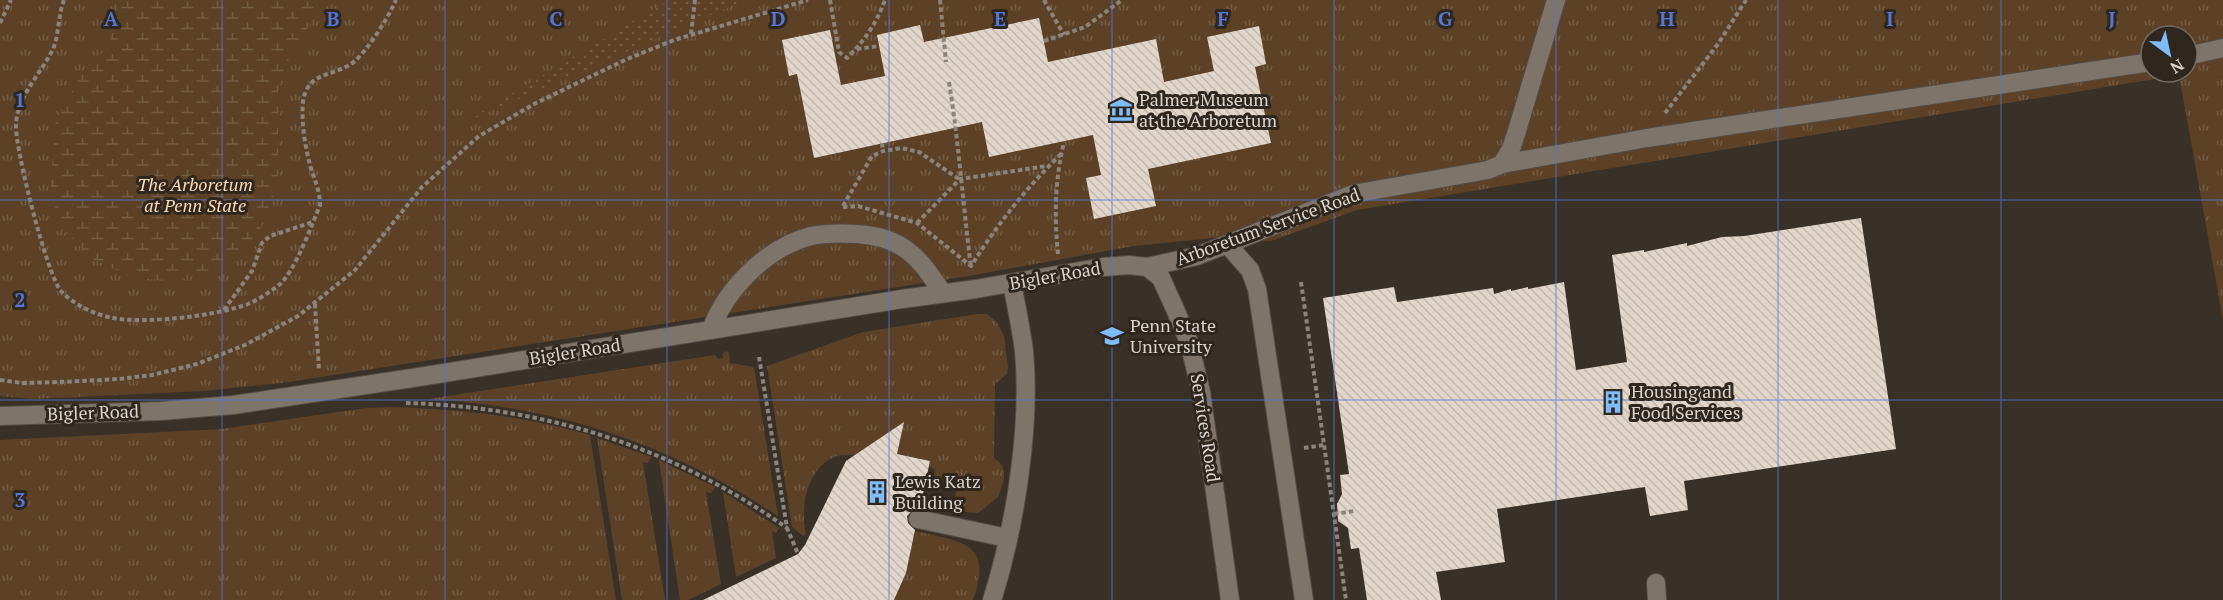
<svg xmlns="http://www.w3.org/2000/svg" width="2223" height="600" viewBox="0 0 2223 600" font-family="'PT Serif',serif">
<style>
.grass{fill:url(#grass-tufts);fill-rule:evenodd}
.wetland{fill:url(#wetland-marsh)}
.garden{fill:url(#garden-dots)}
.building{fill:url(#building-back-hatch)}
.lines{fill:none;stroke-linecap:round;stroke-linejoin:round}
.minor-casing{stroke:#544c45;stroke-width:20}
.path{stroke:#8b847d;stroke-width:4;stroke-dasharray:4.5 3;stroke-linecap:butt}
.minor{stroke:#7e746a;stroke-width:18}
.grid{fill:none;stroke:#5576d5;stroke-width:1.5;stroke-opacity:0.55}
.labels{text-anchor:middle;stroke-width:6;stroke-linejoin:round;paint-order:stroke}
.poi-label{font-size:18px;fill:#d9d3ce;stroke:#2f261d;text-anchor:start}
.park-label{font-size:18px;font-style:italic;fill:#fed9b6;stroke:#2f261d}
.street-label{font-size:18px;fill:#d9d3ce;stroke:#2f261d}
.grid-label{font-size:20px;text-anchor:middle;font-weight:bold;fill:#5576d5;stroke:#2f261d;stroke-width:6;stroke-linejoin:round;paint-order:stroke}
</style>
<defs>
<pattern id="grass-tufts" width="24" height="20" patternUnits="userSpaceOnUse" patternTransform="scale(1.5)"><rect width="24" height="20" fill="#5c4126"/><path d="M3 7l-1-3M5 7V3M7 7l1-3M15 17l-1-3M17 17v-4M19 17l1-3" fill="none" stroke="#735c44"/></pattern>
<pattern id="wetland-marsh" width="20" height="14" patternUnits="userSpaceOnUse" patternTransform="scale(1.5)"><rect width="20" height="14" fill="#5c4126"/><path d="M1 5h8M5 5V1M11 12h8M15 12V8" fill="none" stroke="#735c44"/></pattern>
<pattern id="garden-dots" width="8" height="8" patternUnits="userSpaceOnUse" patternTransform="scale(1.5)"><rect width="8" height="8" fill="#5c4126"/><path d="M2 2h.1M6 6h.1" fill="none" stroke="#735c44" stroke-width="1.8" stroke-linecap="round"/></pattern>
<pattern id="building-back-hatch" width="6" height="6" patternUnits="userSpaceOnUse" patternTransform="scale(1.5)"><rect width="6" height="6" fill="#e2d6cb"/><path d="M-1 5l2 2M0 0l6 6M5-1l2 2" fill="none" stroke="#c2b8af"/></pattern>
</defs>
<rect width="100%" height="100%" fill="#393027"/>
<path class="grass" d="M0,0H2223V320L2179,75L1357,210L1271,241L1213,238L1134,246L969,276L289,382L205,391L33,399L0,396ZM2151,36H2187V72H2151Z
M977,314H987L996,321L1004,336L1008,367L1007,374L995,384L994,458C1010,469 1004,481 998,497L978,513L953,511L958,481L934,477L935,469L929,467L930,461L904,455L896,460L903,423C892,430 868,450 857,454C850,456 842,454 834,457C806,470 800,508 806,534L803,536L792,527L767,366L863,332Z
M726,351L729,353L730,363L754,367L778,516C668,443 559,407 428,399L715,355L718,359L723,358L722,354Z
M390,407C459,409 525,416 590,435L616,600H0V440L222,429L366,408Z
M597,438L651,457L648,463L643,462L665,600H622Z
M659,460L715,487L711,493L706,492L721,584L688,600H680Z
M723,492L779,528L776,533L772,531L776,558L736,577Z
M915,531C961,542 994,541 973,600H894L906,573Z"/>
<path class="wetland" d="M119,0H327L292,50L278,91V175L269,217L245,248L213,269L174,282L132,277L91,258L64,230L50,195L56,120L84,70L109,46Z"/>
<path class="garden" d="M669,0H745L461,124Z"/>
<path class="building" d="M1039,18L1048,62L1156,39L1164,82L1214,71L1207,37L1259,26L1266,64L1255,67L1271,143L1148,169L1156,206L1094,219L1086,178L1101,175L1093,135L989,157L982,122L814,158L797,74L789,76L782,40L830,30L841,85L885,76L877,35L920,25L924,42Z
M1861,218L1896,449L1684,481L1688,510L1650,516L1645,487L1497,509L1505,562L1436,572L1441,600H1367L1359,548L1351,549L1348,528L1338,521L1337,504L1342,494L1340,475L1349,474L1323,298L1394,287L1397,302L1493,288L1494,294L1511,289V291L1528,287V289L1564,282L1576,370L1627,362L1612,255L1644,250V252L1687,243V246L1722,237L1744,236Z
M904,422L897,454L930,461L920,508L914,509L907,516L908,523L915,530L906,573L894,600H703L798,554L805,545L846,461Z"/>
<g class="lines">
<g class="minor-casing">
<path id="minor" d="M2187,56L2223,48
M1502,164L1647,138L2151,62
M1227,244L1250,270L1257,289L1304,600
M1147,267L1161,278L1175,309L1189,342L1201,392L1230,600
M711,330C726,288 768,247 811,236C826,233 842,233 857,234C874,235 894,240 908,251C923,262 932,278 943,293
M0,416L161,411L233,405L419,377L902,299L976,289L1103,267L1129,265L1147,267L1197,256L1353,194L1488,170L1502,164L1511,149L1516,134L1556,0
M918,519L1007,538
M1656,583L1657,600
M992,600C1015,528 1031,426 1024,351C1021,328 1016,305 1012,283"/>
</g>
<path class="path" d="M64,0C58,15 59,36 53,49C41,74 17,96 16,125C15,149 47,275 61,291C73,304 95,315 113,318C146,324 216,316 248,304C258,300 270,292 279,285C294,273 312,225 320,205C320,190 314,179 310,165C305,146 301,121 303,101C308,70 336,77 355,61C369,48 388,18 396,0
M830,0L839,52L847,58C865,40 876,24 885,0
M940,0L946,62
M1044,0L1064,35
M0,23L11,0
M691,34L695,0
M1044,41L1085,27L1122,0
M857,49L879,46
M949,82C959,144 963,205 971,267
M1665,113L1718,44L1746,0
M882,143L883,151
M843,206L872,156L883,151L902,148L919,152L959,179
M843,207L858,206L917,223L971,266C997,225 1026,188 1061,154
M917,223L960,179L1047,166
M1058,254C1054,216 1055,179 1064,142
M1301,282L1346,600
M315,304L319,371
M224,310L252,271L262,243L270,236L313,222
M759,357L787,528L798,554
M0,380L22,383L61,382L119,379L152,375L197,364L245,345L298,316L355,270L422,187L479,136L536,103L625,60L674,40L808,0
M406,403C546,407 672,447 787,528
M1304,448L1324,445
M1334,514L1354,511"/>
<use href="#minor" class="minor"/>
</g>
<path class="grid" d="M222,0V600M445,0V600M667,0V600M889,0V600M1112,0V600M1334,0V600M1556,0V600M1778,0V600M2001,0V600M0,200H2223M0,400H2223"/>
<defs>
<g id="museum-bare" transform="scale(1.8)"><path d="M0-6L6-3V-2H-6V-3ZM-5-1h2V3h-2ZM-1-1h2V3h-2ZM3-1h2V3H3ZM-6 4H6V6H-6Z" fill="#7fbdfa" stroke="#2f261d" stroke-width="2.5" paint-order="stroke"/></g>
<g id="university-bare" transform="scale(1.8)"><path d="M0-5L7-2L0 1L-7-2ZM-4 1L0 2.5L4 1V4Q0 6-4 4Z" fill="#7fbdfa" stroke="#2f261d" stroke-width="2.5" paint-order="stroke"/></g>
<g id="building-bare" transform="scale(1.8)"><path d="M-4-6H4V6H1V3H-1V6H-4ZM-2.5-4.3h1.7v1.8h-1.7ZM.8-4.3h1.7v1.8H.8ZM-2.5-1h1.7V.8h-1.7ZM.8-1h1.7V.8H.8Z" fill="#7fbdfa" stroke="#2f261d" stroke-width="2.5" paint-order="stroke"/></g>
</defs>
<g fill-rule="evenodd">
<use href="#museum-bare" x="1121" y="110"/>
<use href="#university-bare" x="1112" y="336"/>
<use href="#building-bare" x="1613" y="402"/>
<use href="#building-bare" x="877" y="492"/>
</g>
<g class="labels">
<g class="poi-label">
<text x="1139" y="106">Palmer Museum<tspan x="1139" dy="21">at the Arboretum</tspan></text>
<text x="1130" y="332">Penn State<tspan x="1130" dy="21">University</tspan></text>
<text x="1631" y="398">Housing and<tspan x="1631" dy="21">Food Services</tspan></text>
<text x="895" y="488">Lewis Katz<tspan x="895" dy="21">Building</tspan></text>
</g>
<g class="park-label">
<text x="195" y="191">The Arboretum<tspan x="195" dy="21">at Penn State</tspan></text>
</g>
<g class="street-label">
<text transform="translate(1268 227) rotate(-20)" y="6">Arboretum Service Road</text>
<text transform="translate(1055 276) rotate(-10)" y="6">Bigler Road</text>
<text transform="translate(575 352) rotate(-9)" y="6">Bigler Road</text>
<text transform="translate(93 413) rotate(-2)" y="6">Bigler Road</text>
<text transform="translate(1205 428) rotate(81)" y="6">Services Road</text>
</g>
</g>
<g class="grid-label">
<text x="111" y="26">A</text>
<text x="333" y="26">B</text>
<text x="556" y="26">C</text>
<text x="778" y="26">D</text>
<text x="1000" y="26">E</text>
<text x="1223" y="26">F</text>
<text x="1445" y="26">G</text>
<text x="1667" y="26">H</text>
<text x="1890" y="26">I</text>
<text x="2112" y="26">J</text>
<text x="20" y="107">1</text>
<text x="20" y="307">2</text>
<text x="20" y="507">3</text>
</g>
<g transform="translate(2169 54) rotate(147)"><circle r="28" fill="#2f261d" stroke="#736b64" stroke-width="1.5"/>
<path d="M0-4.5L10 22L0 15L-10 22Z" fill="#7fbdfa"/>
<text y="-9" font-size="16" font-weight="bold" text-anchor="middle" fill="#d9d3ce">N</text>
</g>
</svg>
